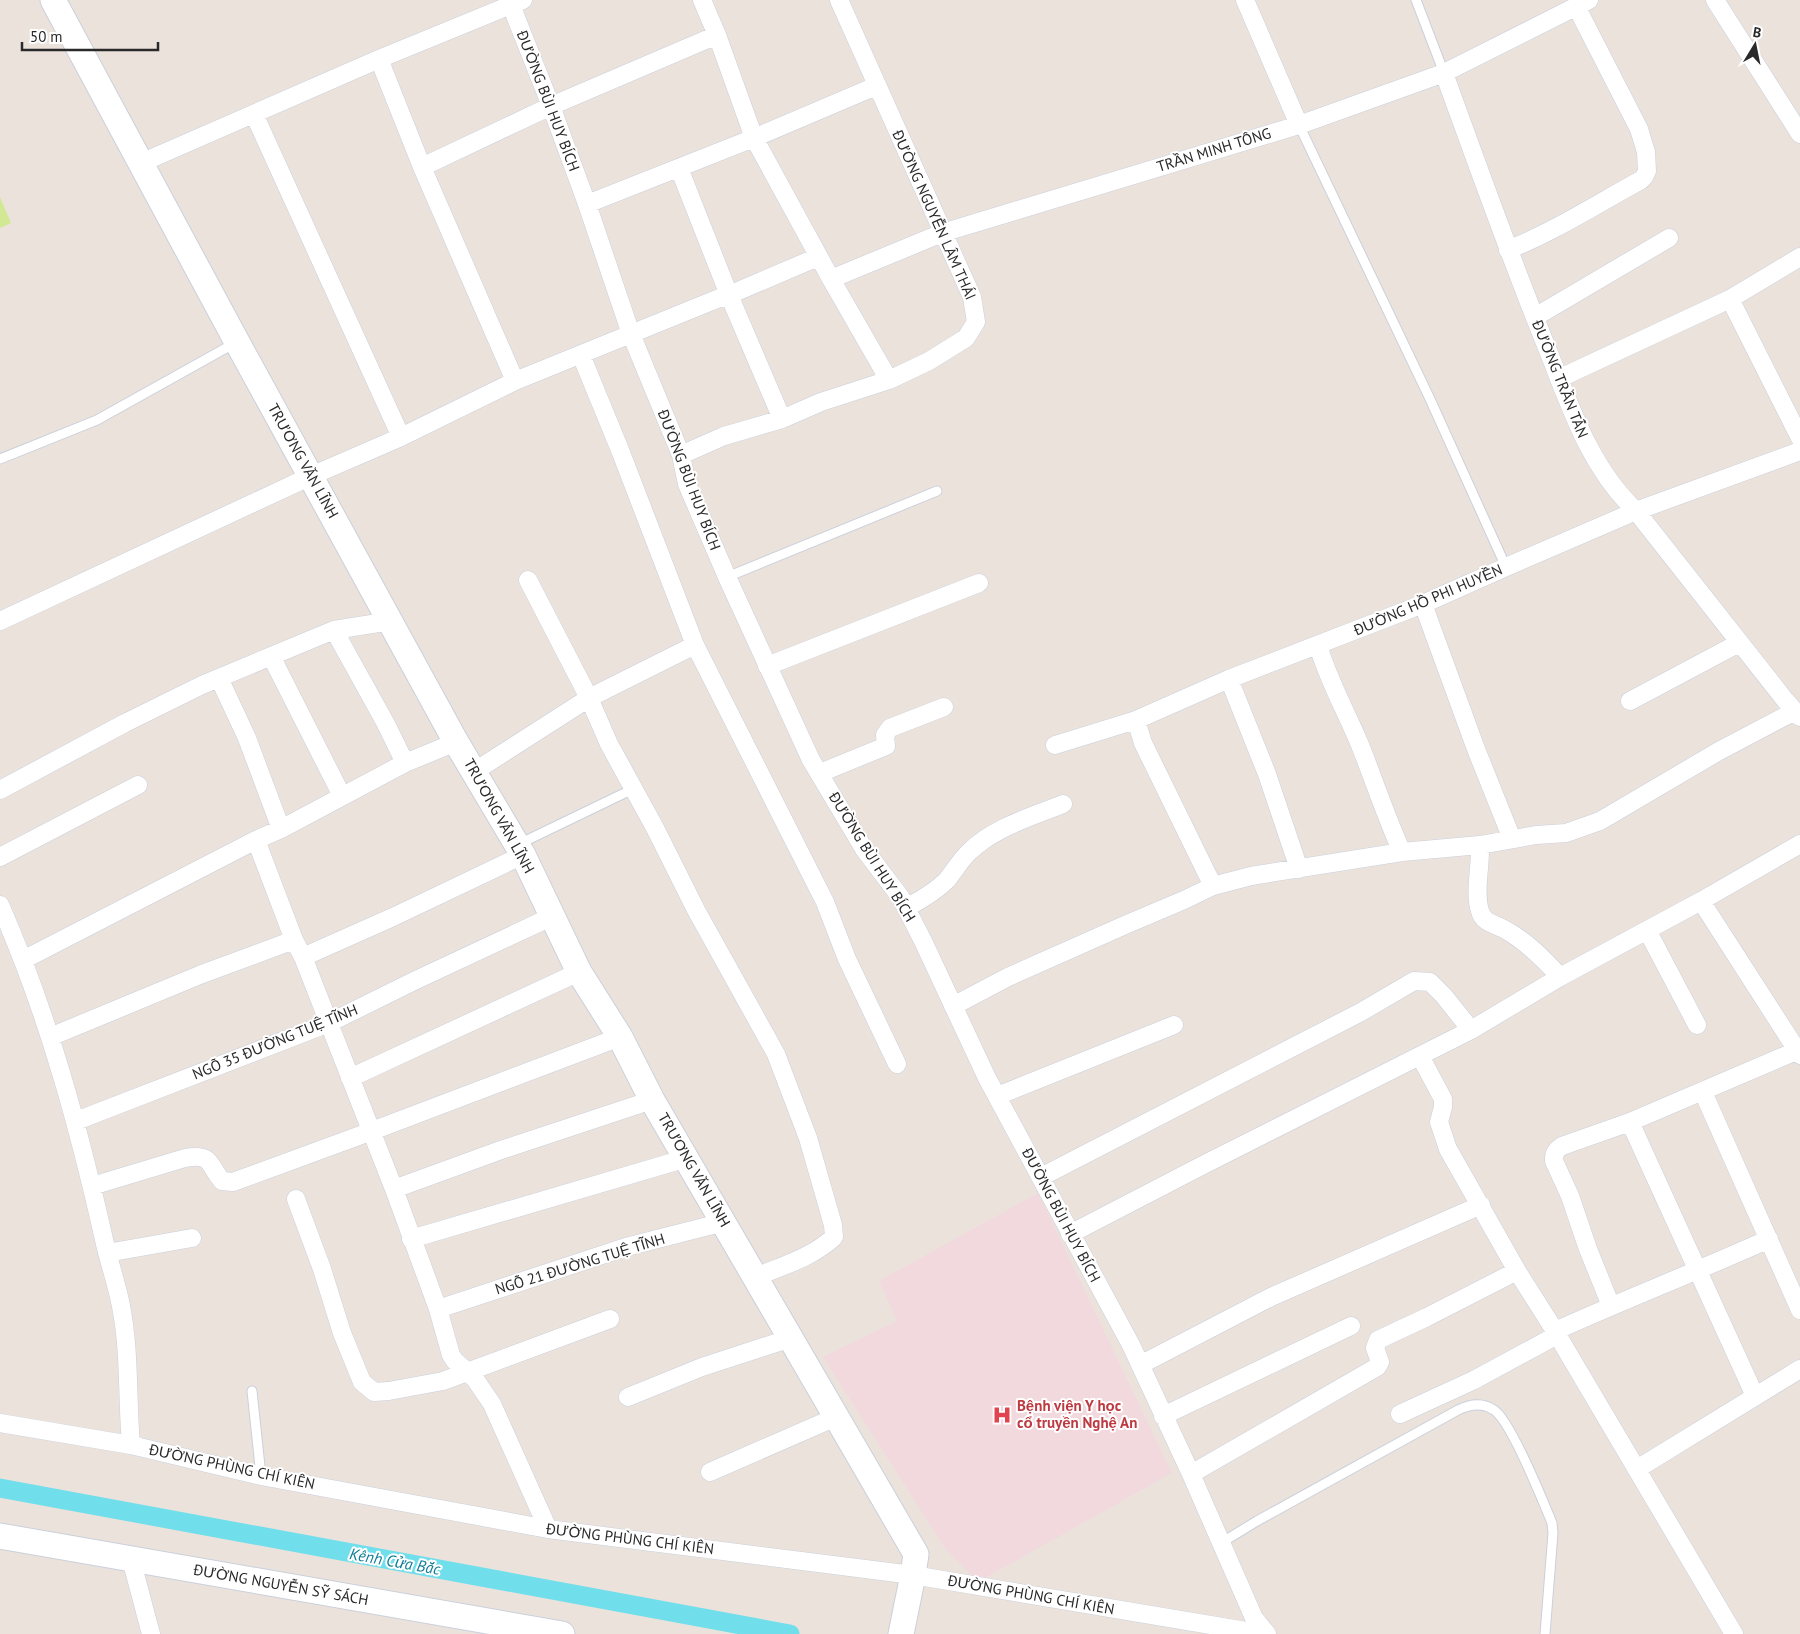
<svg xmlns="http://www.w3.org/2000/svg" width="1800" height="1634" viewBox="0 0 1800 1634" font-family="'PT Sans',sans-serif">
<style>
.medical{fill:#f2d9de}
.pitch{fill:#d2e895}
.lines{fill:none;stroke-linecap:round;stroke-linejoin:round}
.canal{stroke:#71dfeb;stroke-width:19}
.lane-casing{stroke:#cad0db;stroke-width:11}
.street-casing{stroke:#cad0db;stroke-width:19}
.secondary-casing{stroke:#cad0db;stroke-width:27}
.lane{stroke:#fff;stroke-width:9}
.street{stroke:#fff;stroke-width:18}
.secondary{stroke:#fff;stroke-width:25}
.labels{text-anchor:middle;stroke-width:4;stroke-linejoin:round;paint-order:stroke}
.street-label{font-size:15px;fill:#292929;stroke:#fff}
.health-label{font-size:15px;font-weight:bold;fill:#be3a42;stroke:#fff;text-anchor:start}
.water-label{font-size:16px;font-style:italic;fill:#117e96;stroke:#fff}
</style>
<rect width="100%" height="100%" fill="#ebe2dc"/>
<path class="medical" d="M1038,1193L1172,1473L978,1582L944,1547L823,1357L897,1321L879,1281Z"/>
<path class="pitch" d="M0,197L11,223L0,228Z"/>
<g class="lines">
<path class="canal" d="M0,1488L790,1634"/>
<g class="lane-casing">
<path id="lane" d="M1416,0L1444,73
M1299,125L1430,399L1506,567
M0,459L97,420L235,343
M727,577L937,491
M519,844L633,789
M252,1391L261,1476
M1221,1543L1257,1521L1458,1410C1470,1404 1482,1402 1494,1410C1511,1421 1543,1501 1552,1523L1553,1533L1545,1634"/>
</g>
<g class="street-casing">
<path id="street" d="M509,0L551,106L587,204L631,334L681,455L687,484L727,577L811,760L864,849L901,898L923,941L987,1078L1131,1345L1191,1474L1254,1618L1267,1634
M702,0L717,35L754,138L831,279L889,380
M1245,0L1299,125
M1715,0L1800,134
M379,59L422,167L515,381
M1444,73C1477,164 1509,254 1545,343C1569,402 1588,466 1636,511L1785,700L1800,717
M254,114L401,437
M141,163L379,59L523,0
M422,167L551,106L717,35
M679,168L729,295L782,419
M587,204L754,138L876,86
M1508,250C1555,231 1597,204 1641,180L1644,177L1647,171L1646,152L1639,129L1576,6
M831,279L942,233L1299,125L1444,73L1589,0
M1730,299L1800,438
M1535,317L1669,238
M581,355L620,450L695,645L825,902L847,959L897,1064
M1560,378L1730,299L1800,257
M681,455L724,436L782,419L821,402L889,380L929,361L966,338L976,322L972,297L839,0
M528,580L589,698L609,744L655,828L696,910L776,1054L808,1138L833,1225L834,1237C813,1257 782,1266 756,1277
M1423,604L1476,749L1512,839
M0,621L311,476L401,437L515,381L717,299L729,295L818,257
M334,630L386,724L405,763
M1318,645C1328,680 1346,711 1360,745C1374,780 1386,817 1402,852
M271,656L342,796
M767,666L979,583
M219,678L247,738L281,829
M1229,679L1267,774L1299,869
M1630,701L1739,643
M1136,720L1143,743L1213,886
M1055,745L1136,720L1229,679L1423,604L1506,567L1636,511L1800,451
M475,771L589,698L695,645
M820,773L886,746L885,735L890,728L944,707
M0,790L125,723L202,685L334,630L391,621
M256,840L294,940L303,957L394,1189L438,1309L451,1355L455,1361L475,1379L492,1404L548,1529
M1480,845C1481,865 1474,892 1480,911C1483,923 1495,924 1504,929C1526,941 1543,958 1560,977
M0,857L138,785
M1701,901L1800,1055
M0,905C48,1014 79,1128 105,1244C110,1265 117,1285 121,1306C130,1352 127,1399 131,1445
M906,908C921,900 935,892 947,880C954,871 960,861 968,853C994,827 1031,817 1063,804
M1647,930L1697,1025
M303,957L393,917L523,855
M23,960L256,840L281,829L405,763L456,742
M953,1006L1008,977L1125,925L1184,900L1213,886L1251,876L1402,852L1480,845L1536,835L1566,833L1600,821L1719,751L1795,711
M50,1037L202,974L294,940
M1420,1056L1443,1099V1107L1439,1122L1448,1149L1517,1271L1555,1331L1734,1634
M350,1078L579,972
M1703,1092L1800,1310
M997,1096L1174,1025
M76,1121L329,1023L414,981L553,916
M1630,1122L1755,1396
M1041,1177L1361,1012L1414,981L1430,982L1444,996L1471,1030
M92,1186L185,1158C212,1153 208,1164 222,1181L233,1182L372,1131L620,1037
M394,1189L501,1150L652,1100
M296,1199L322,1269L342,1333L362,1382L374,1392L389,1391L443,1381L610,1319
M1070,1234L1205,1164L1471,1030L1560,977L1701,901L1800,844
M411,1239L687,1158
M107,1253L192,1238
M1611,1306L1588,1249L1570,1196L1554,1161C1553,1154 1556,1150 1562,1146L1630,1122L1796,1051
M438,1309L626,1247L724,1222
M1555,1331C1626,1299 1698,1271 1769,1239
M1140,1365L1271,1297L1481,1205
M628,1397L702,1367L791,1338
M1400,1414L1474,1380L1557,1335
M1163,1416L1351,1326
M0,1423L131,1445L261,1476L548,1529L913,1575L1264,1634
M1637,1469L1800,1369
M710,1472L836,1417
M1191,1474L1377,1367L1380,1362L1375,1348L1378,1340L1427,1317L1517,1271
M131,1559L151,1634"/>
</g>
<g class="secondary-casing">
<path id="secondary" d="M53,0L237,342L456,742L523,855L579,972L620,1037L652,1100L916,1554L913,1575L901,1634
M0,1536L562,1634"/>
</g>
<use href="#lane" class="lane"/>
<use href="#street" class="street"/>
<use href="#secondary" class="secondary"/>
</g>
<defs>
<g id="hospital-bare" transform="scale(1.5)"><path d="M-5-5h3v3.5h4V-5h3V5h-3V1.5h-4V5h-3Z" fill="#e0444e" stroke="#fff" stroke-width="2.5" paint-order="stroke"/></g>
</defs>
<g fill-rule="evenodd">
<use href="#hospital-bare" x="1002" y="1415"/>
</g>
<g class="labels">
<g class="street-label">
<text transform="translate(548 101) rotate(69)" y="5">ĐƯỜNG BÙI HUY BÍCH</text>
<text transform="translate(1214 150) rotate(-17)" y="5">TRẦN MINH TÔNG</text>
<text transform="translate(934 215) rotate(66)" y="5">ĐƯỜNG NGUYỄN LÂM THÁI</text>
<text transform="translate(1560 379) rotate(68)" y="5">ĐƯỜNG TRẦN TẤN</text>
<text transform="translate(303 461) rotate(61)" y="5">TRƯƠNG VĂN LĨNH</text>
<text transform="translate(689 480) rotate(69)" y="5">ĐƯỜNG BÙI HUY BÍCH</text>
<text transform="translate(1428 600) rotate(-23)" y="5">ĐƯỜNG HỒ PHI HUYỀN</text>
<text transform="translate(499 816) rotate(61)" y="5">TRƯƠNG VĂN LĨNH</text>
<text transform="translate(872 857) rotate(58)" y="5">ĐƯỜNG BÙI HUY BÍCH</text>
<text transform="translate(275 1042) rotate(-22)" y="5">NGÕ 35 ĐƯỜNG TUỆ TĨNH</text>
<text transform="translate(694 1170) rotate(60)" y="5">TRƯƠNG VĂN LĨNH</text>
<text transform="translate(1061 1215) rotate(62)" y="5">ĐƯỜNG BÙI HUY BÍCH</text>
<text transform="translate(580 1264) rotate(-17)" y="5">NGÕ 21 ĐƯỜNG TUỆ TĨNH</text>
<text transform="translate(232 1467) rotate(12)" y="5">ĐƯỜNG PHÙNG CHÍ KIÊN</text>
<text transform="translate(630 1539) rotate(7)" y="5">ĐƯỜNG PHÙNG CHÍ KIÊN</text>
<text transform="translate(281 1585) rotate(10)" y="5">ĐƯỜNG NGUYỄN SỸ SÁCH</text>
<text transform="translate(1031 1595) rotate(10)" y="5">ĐƯỜNG PHÙNG CHÍ KIÊN</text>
</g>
<g class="health-label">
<text x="1017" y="1411">Bệnh viện Y học<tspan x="1017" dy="17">cổ truyền Nghệ An</tspan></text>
</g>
<g class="water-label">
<text transform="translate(395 1561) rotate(10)" y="6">Kênh Cửa Bắc</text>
</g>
</g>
<g transform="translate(1755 45) rotate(10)" stroke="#ffffff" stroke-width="4" paint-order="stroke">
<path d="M0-4L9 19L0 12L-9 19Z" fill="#292929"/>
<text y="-8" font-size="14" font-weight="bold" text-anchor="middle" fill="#292929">B</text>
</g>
<path d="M22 42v8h136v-8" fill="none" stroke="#292929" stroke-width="2.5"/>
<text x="30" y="42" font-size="15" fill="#292929" stroke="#ffffff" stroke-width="4" paint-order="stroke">50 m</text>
</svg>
